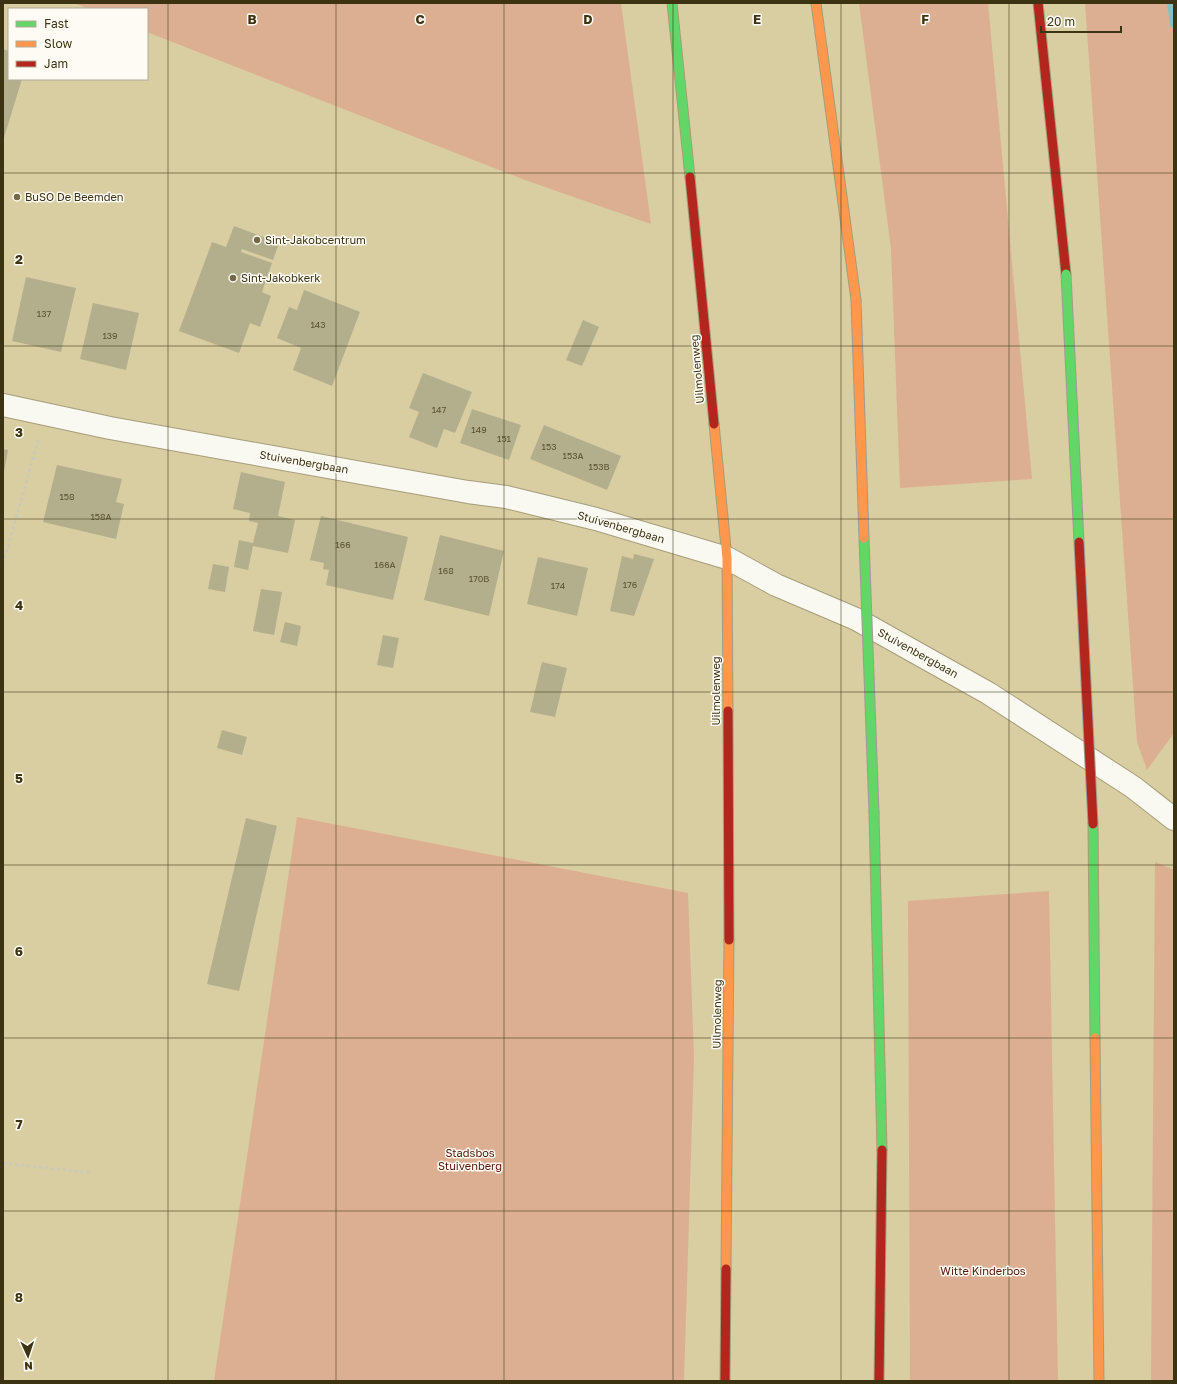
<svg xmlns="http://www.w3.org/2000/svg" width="1177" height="1384" viewBox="0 0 1177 1384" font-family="'Golos Text',sans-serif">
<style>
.forest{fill:#dcaf92}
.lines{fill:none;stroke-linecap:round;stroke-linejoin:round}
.stream{stroke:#85c0c2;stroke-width:8}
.building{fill:#b3af8d}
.street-casing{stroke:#a69d7a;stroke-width:24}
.fast-casing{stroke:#a69d7a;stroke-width:11}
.slow-casing{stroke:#a69d7a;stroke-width:11}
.jam-casing{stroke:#a69d7a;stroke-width:11}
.path{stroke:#cbc8bc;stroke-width:2.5;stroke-dasharray:3 3;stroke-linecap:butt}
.street{stroke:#f9f8f1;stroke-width:22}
.fast{stroke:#63d668;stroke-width:9}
.slow{stroke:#ff974d;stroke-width:9}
.jam{stroke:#b3261e;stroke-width:9}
.fast-bridge-casing{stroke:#9f9b92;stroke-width:11;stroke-linecap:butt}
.slow-bridge-casing{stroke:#9f9b92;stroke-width:11;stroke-linecap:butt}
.jam-bridge-casing{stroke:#9f9b92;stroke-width:11;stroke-linecap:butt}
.fast-bridge{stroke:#63d668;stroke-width:9}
.slow-bridge{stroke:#ff974d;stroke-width:9}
.jam-bridge{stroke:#b3261e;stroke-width:9}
.grid{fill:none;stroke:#3c3312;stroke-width:1;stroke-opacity:0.55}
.poi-dot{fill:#736944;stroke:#fdfbf4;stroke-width:1.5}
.labels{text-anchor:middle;stroke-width:3;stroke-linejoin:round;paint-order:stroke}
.number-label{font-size:9px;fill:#5a5231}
.poi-label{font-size:11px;fill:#3c3312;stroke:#fdfbf4;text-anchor:start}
.street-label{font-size:11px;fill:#3c3312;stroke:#fdfbf4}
.park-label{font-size:11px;fill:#571809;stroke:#fdfbf4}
.grid-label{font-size:13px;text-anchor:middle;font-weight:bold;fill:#3c3312;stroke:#fdfbf4;stroke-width:3;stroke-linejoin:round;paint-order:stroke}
</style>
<rect width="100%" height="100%" fill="#d9cda2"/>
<path class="forest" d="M74,3H621L651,224L525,180L147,32V9H89Z
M859,3H988L1032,479L900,488L891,249Z
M1085,3H1174V733L1147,770L1137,742Z
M297,817L688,893L694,1057L684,1381H214Z
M1155,862L1174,870V1381H1151Z
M1049,891L1058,1381H910L908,901Z"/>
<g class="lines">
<path class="stream" d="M1171,3L1174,24"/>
</g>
<path class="building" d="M3,49L9,51V79H22L3,141Z
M234,226L279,243L273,260L242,249L241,252L272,263L262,292L271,296L260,327L250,323L239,353L179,331L212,242L226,247Z
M26,277L76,288L61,352L12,341Z
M304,290L360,312L332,386L293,370L301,348L277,338L289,307L297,310Z
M93,303L139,313L126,370L80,359Z
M583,320L599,327L582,366L566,360Z
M423,373L472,392L455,433L444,429L437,448L409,437L419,412L409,408Z
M472,409L521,425L509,460L460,443Z
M544,425L621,456L607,490L530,459Z
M3,449L8,450L4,472H3Z
M57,465L122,479L116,502L124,504L116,539L43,522Z
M241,472L285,482L278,516L295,520L288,553L253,546L248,570L234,567L239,540L253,543L258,523L249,521L250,513L233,509Z
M321,516L408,537L393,600L326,585L329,570L323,569L324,563L310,560Z
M440,535L504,551L489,616L424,600Z
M634,554L654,559L634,616L610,611L622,556L633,559Z
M538,557L588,568L577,616L527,604Z
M213,564L229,567L225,592L208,589Z
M261,589L282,592L274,635L253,631Z
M285,622L301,626L297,646L280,642Z
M383,635L399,638L393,668L377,665Z
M542,662L567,668L555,717L530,712Z
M222,730L247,737L242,755L217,748Z
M246,818L277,826L239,991L207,984Z"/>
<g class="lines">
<g class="street-casing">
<path id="street" d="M3,405L110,428L468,492L506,497L596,519L727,558L776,585L856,619L988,693L1133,787L1174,819"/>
</g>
<g class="fast-casing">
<path id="fast" d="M672,3L690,177
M874,813L882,1150
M1093,824L1095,1038"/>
</g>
<g class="slow-casing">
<path id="slow" d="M816,3L856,300
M714,424L727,558L728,711
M1095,1038L1099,1381
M726,1269L729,940"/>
</g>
<g class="jam-casing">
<path id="jam" d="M1038,3L1066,274
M690,177L714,424
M728,711L729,940
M725,1381L726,1269
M879,1381L882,1150"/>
</g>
<path class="path" d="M3,564L39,437
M3,1163L91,1173"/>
<use href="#street" class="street"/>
<use href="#fast" class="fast"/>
<use href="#slow" class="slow"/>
<use href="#jam" class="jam"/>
<g class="fast-bridge-casing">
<path id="fast-bridge" d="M1066,274L1079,542
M864,538L874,813"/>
</g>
<g class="slow-bridge-casing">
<path id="slow-bridge" d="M856,300L864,538"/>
</g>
<g class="jam-bridge-casing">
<path id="jam-bridge" d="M1079,542L1093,824"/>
</g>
<use href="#fast-bridge" class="fast-bridge"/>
<use href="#slow-bridge" class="slow-bridge"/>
<use href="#jam-bridge" class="jam-bridge"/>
</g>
<path class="grid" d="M168,3V1381M336,3V1381M504,3V1381M673,3V1381M841,3V1381M1009,3V1381M3,173H1174M3,346H1174M3,519H1174M3,692H1174M3,865H1174M3,1038H1174M3,1211H1174"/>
<g class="poi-dot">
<circle cx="17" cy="197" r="4"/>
<circle cx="257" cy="240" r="4"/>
<circle cx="233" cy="278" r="4"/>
</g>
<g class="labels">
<g class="number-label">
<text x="44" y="317">137</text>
<text x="318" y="328">143</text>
<text x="110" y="339">139</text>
<text x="439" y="413">147</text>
<text x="479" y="433">149</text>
<text x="504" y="442">151</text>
<text x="549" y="450">153</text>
<text x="573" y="459">153A</text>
<text x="599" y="470">153B</text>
<text x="67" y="500">158</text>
<text x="101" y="520">158A</text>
<text x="343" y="548">166</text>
<text x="385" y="568">166A</text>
<text x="446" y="574">168</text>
<text x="479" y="582">170B</text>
<text x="630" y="588">176</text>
<text x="558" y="589">174</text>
</g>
<g class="poi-label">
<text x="25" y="201">BuSO De Beemden</text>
<text x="265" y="244">Sint-Jakobcentrum</text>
<text x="241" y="282">Sint-Jakobkerk</text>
</g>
<g class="street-label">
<text transform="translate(697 369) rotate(-95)" y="4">Uilmolenweg</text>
<text transform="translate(304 462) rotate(10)" y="4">Stuivenbergbaan</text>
<text transform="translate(621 527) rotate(16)" y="4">Stuivenbergbaan</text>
<text transform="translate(918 653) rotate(29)" y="4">Stuivenbergbaan</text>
<text transform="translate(716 691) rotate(-90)" y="4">Uilmolenweg</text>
<text transform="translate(717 1014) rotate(-89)" y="4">Uilmolenweg</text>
</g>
<g class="park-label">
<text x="470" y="1157">Stadsbos<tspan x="470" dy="13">Stuivenberg</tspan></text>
<text x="983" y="1275">Witte Kinderbos</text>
</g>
</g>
<g class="grid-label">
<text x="252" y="24">B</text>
<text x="420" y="24">C</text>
<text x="588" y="24">D</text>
<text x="757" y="24">E</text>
<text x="925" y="24">F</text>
<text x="19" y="264">2</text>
<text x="19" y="437">3</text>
<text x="19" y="610">4</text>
<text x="19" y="783">5</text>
<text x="19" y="956">6</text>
<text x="19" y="1129">7</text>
<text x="19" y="1302">8</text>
</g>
<rect width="1177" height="1384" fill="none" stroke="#3c3312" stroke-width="8"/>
<rect x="8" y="8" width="140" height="72" fill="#fdfbf4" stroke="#b0ab9a"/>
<rect x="16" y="21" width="20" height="6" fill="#63d668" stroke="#b0ab9a"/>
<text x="44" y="28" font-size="12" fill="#3c3312">Fast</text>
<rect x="16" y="41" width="20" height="6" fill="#ff974d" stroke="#b0ab9a"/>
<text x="44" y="48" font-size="12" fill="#3c3312">Slow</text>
<rect x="16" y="61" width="20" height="6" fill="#b3261e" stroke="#b0ab9a"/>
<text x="44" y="68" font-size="12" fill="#3c3312">Jam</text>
<g transform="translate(28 1356) rotate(177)" stroke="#fdfbf4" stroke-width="3" paint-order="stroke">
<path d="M0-3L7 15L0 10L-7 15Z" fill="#3c3312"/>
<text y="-6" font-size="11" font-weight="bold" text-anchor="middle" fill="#3c3312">N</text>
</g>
<path d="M1041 26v6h80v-6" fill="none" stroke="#3c3312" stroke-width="2"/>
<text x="1047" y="26" font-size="12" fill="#3c3312" stroke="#fdfbf4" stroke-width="3" paint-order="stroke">20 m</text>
</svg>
